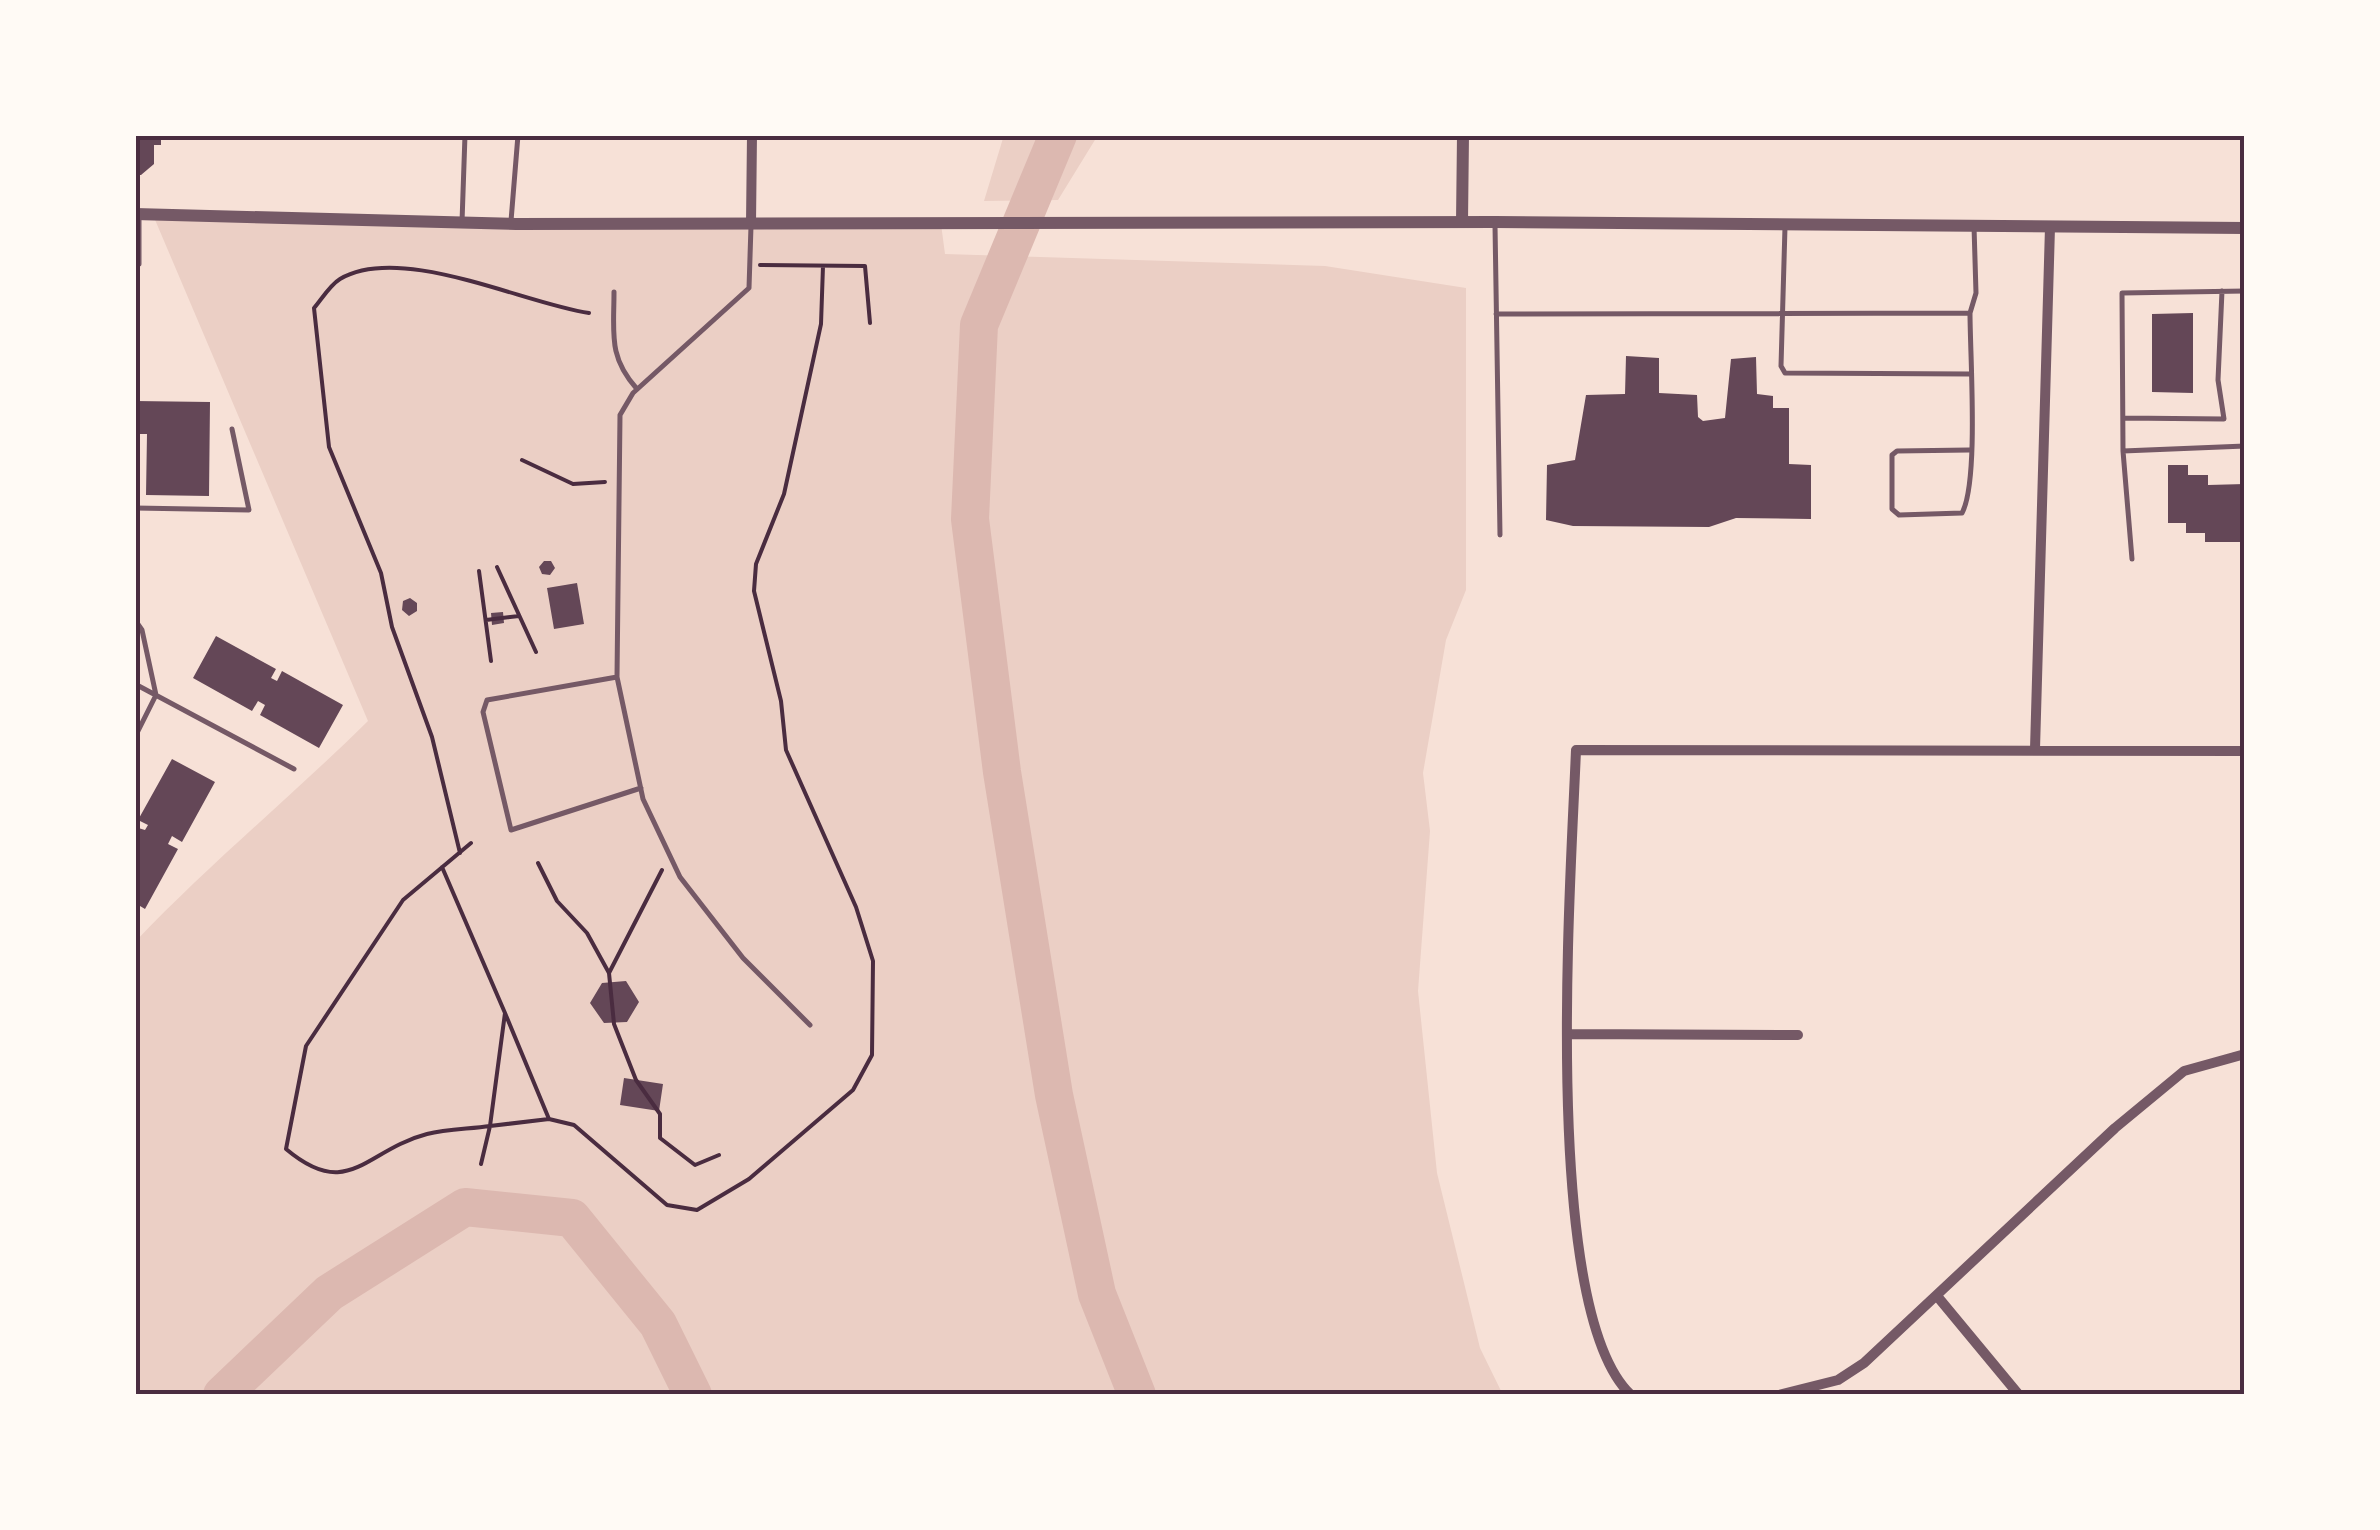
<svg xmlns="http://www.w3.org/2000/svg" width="2380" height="1530" viewBox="0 0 2380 1530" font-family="Quicksand,sans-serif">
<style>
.green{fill:#ebcfc5}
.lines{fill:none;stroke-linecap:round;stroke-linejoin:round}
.river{stroke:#dcb8b0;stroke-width:38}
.building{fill:#644757}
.path{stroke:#4a2c40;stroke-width:4}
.service{stroke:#755966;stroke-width:5}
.minor{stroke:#755966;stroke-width:10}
.tertiary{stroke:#755966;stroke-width:12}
.neatline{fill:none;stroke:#4a2c40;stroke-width:4}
</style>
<rect width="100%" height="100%" fill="#f7e1d7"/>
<path class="green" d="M1004,135H1098L1058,200L984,201Z
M153,215L941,224L945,254L1325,266L1466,288V590L1446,640L1423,773L1430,831L1418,991L1437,1173L1480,1348L1503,1395H135V942C209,864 292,796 368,721Z"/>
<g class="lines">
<path class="river" d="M1058,135L979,325L970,519L1002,772L1054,1095L1097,1294L1137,1395
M222,1395L329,1293L465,1207L572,1218L658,1324L693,1395"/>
</g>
<path class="building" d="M135,135H161V145H154V164L141,175H135Z
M472,135H506V139H472Z
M2193,313V393L2152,392V314Z
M1626,356L1659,358V393L1697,395L1698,417L1703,421L1725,418L1731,359L1756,357L1757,394L1773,396V408H1789V464L1811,465V519L1736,518L1709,527L1573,526L1546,520L1547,465L1575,460L1586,395L1625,394Z
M135,401L210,402L209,496L146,495L147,434H135Z
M2168,465H2188V475H2208V485L2245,484V542H2205V533H2186V523H2168Z
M544,561H551L555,568L550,575L542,574L539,567Z
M577,583L584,624L554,629L547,588Z
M410,598L417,603V611L409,616L402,610L403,601Z
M503,612L504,623L492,625L491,613Z
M216,636L276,669L271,678L277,681L282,671L343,705L319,748L260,715L265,705L258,701L252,711L193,678Z
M172,759L215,782L182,842L172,836L168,844L178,849L145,909L135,903V827L145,830L148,825L138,820Z
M626,981L639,1002L627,1022L604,1023L590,1003L602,983Z
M624,1078L663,1084L659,1111L620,1105Z"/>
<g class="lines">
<path class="path" d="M760,265L865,266L870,323
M522,460L573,484L605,482
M497,567L536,652
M479,571L491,661
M486,620L519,616
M471,843L403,900L306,1046L286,1149C349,1202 365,1150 427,1134C447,1129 470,1129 490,1126L481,1164
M460,853L432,737L392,627L381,573L329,447L314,308C321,300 330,285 340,279C401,243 525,304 589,313
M538,863L557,901L587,933L609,973L614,1024L636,1080L660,1114V1138L695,1165L719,1155
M442,867L505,1013
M609,973L662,870
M549,1119L490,1126L505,1013L549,1119L574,1125L667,1205L697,1210L749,1179L853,1090L872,1055L873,961L856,907L786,750L781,701L754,591L756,564L784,494L821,324L823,266"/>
<path class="service" d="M511,221L518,135
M462,222L465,135
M1495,225L1500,535
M751,226L749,288L633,393L620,415L617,677L643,799L680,877L743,958L810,1025
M1785,227L1781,366L1785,373L1969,374
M135,264H139V217
M614,292C614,333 608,357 637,389
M1496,314L1970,313L1976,293L1974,226
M2123,418L2224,419L2218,380L2222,291
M1969,450L1897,451L1892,455V509L1899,515L1962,513C1979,482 1970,356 1970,313
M2123,451L2122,293L2245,291
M135,508L249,510L232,429
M2132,559L2123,451L2245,446
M135,620L142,630L156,695L135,737
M617,677L487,700L483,712L511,830L641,788
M135,684L294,769"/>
<path class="minor" d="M751,223L752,135
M2035,749L2050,227
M1567,1034L1798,1035
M1937,1296L2019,1395
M1631,1395C1540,1310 1571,879 1576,750L2245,751
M1779,1395L1838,1380L1864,1363L2115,1128L2184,1071L2245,1054"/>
<path class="tertiary" d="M135,214L516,224L1495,222L2245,228
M1462,222L1463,135"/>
</g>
<rect width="2380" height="1530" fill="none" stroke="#fffaf5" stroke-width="275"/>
<rect x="138" y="138" width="2104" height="1254" class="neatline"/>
</svg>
